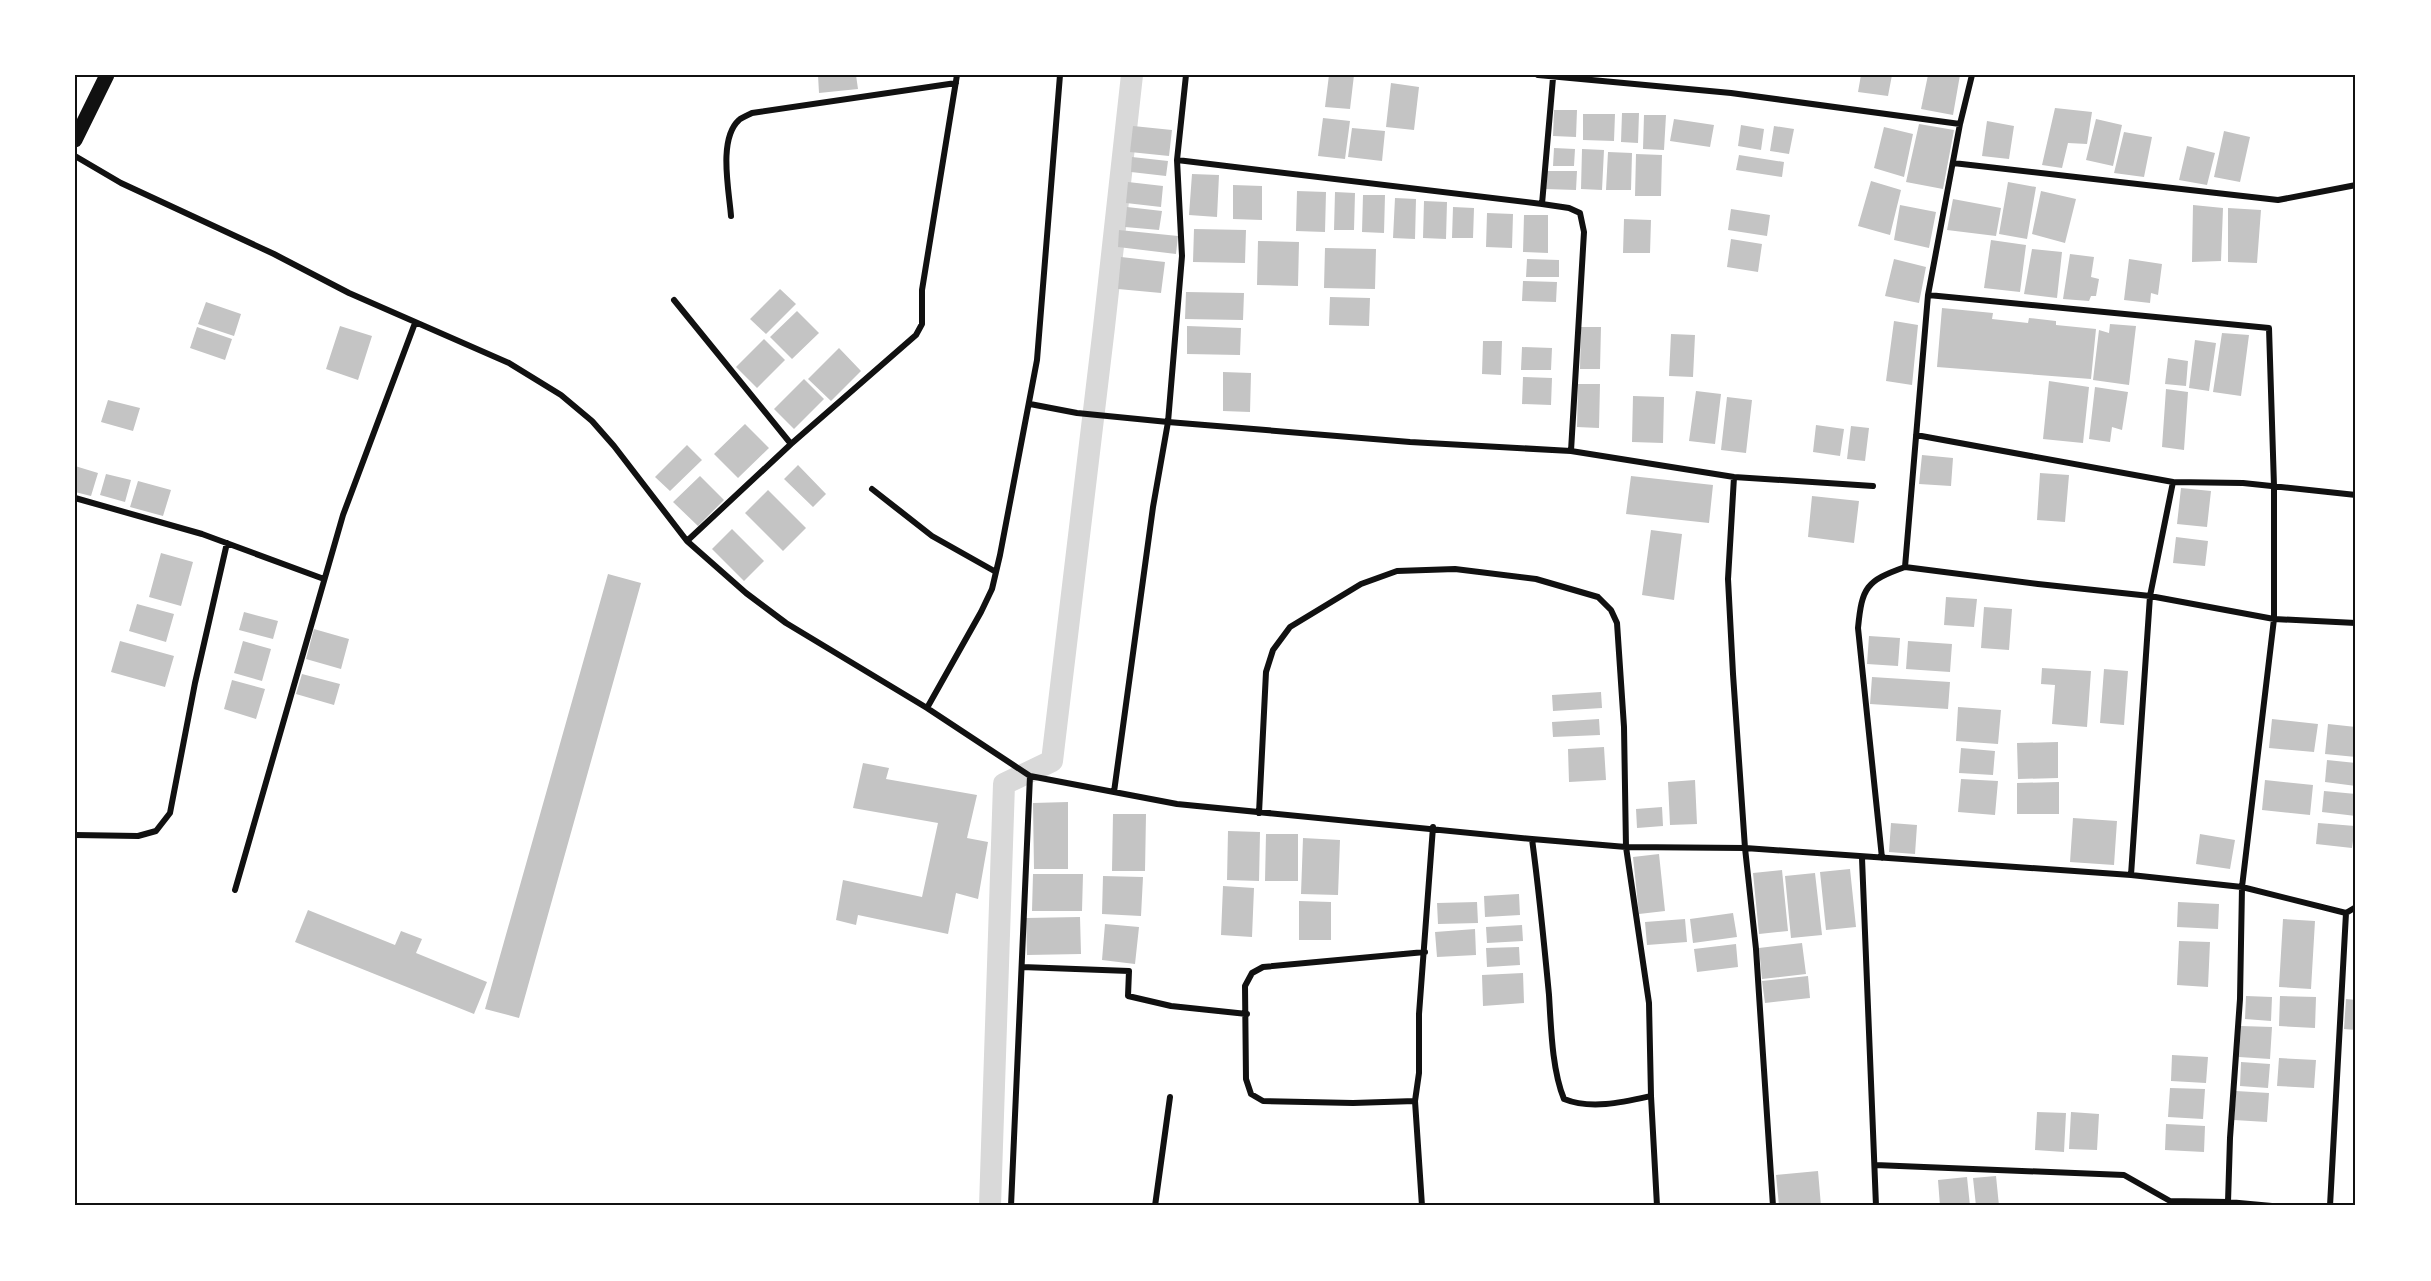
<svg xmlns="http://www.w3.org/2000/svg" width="2431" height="1281" viewBox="0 0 2431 1281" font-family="Cabin,sans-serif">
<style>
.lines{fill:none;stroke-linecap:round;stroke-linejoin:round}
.canal{stroke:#d9d9d9;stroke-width:22}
.building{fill:#c4c4c4}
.minor{stroke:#111;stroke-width:6}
.primary{stroke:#111;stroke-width:15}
.neatline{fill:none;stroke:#111;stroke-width:2}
</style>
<rect width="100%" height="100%" fill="#fff"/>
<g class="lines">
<path class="canal" d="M990,1206L1004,784L1052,761L1104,327L1132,75"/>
</g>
<path class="building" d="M818,75H856L858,89L819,93Z
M1329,75H1354L1350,109L1325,107Z
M1861,75H1892L1888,96L1858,92Z
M1928,75H1960L1953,115L1921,109Z
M1391,83L1419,87L1414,130L1386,127Z
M2055,108L2092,112L2087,144L2068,143L2062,168L2042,165Z
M1554,110H1577L1576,137L1553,136Z
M1622,113H1639L1638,143L1621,142Z
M1583,114H1615L1614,141L1583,140Z
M1644,115H1666L1664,150L1643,149Z
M1323,118L1350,121L1345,159L1318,156Z
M1674,119L1714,125L1710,147L1670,141Z
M2096,119L2122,125L2113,166L2086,160Z
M1987,121L2014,126L2009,159L1982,156Z
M1919,124L1954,130L1943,189L1906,182Z
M1741,125L1764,129L1761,150L1738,146Z
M1133,126L1172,130L1169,156L1130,152Z
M1774,126L1794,129L1789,154L1770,151Z
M1884,127L1913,134L1904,177L1874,168Z
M1352,128L1385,131L1382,161L1348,157Z
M2224,131L2250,137L2240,182L2214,177Z
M2124,132L2152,137L2144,177L2114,173Z
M2187,146L2215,153L2207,185L2179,180Z
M1554,148L1575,149L1574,166H1553Z
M1582,149L1604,150L1602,190L1581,189Z
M1608,152L1632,153L1631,190H1606Z
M1636,154L1662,155L1661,196H1635Z
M1739,155L1784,162L1782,177L1736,170Z
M1132,157L1168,161L1166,176L1131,172Z
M1547,171H1577L1576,190L1546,189Z
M1192,174L1219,175L1217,217L1189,215Z
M1871,181L1901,190L1890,235L1858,226Z
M1128,182L1163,186L1161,207L1126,203Z
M2008,182L2036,187L2027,239L1999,234Z
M1233,185L1262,186V220L1233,219Z
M1297,191L1326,192L1325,232L1296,231Z
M2041,191L2076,199L2065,243L2032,234Z
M1335,192L1355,193L1354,230H1334Z
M1363,195H1385L1384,233L1362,232Z
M1395,198L1416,199L1415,239L1393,238Z
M1953,199L2001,208L1996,236L1947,230Z
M1424,201L1447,202L1446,239L1423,238Z
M1900,205L1936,212L1929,248L1894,240Z
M2193,205L2223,208L2221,261L2192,262Z
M1127,207L1162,211L1159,230L1125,227Z
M1453,207L1474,208L1473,238H1452Z
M2228,208L2261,210L2257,263L2228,262Z
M1731,209L1770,215L1767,236L1728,230Z
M1487,213L1513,214L1512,248L1486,247Z
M1524,215H1548V253L1523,252Z
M1624,219L1651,220L1650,253H1623Z
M1194,229L1246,230L1245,263L1193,262Z
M1119,230L1178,236L1176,254L1118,247Z
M1731,239L1762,244L1758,272L1727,267Z
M1991,240L2026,245L2020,292L1984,288Z
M1258,241L1299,242L1298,286L1257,285Z
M1325,248L1376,249L1375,289L1324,288Z
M2032,249L2062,252L2057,298L2024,294Z
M2070,254L2094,257L2091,277L2099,279L2096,296H2091L2089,301L2063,299Z
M1121,257L1165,262L1161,293L1118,289Z
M1527,259L1559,260V277H1526Z
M1894,259L1926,267L1919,303L1885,296Z
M2129,259L2162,264L2158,295L2151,293L2150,303L2124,300Z
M1523,281L1557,282L1556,302L1522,301Z
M780,289L796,304L766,334L750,319Z
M1186,292L1244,293L1243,320L1185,319Z
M1330,297L1370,298L1369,326L1329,325Z
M206,302L241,314L234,336L198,324Z
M1942,308L1993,313L1992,319L2028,323L2029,318L2056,321V325L2096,329L2091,379L1937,367Z
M797,311L819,333L792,359L770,337Z
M1894,321L1918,325L1912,385L1886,381Z
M2110,324L2136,326L2129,385L2093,380L2099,330L2109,333Z
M340,326L372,336L358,380L326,369Z
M1187,326L1241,328L1240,355L1187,354Z
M197,327L232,339L225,360L190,348Z
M1581,327H1601L1600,369H1580Z
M2222,333L2249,335L2241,396L2213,392Z
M1671,334L1695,335L1693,377L1669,376Z
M764,339L785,360L757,388L736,367Z
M2195,340L2216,343L2209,391L2189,388Z
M1483,341H1502L1501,375L1482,374Z
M1522,347L1552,348L1551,370H1521Z
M839,348L861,371L831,401L808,379Z
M2168,358L2188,361L2186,386L2165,384Z
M1223,372L1251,373L1250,412L1223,411Z
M1523,377L1552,378L1551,405L1522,404Z
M804,379L824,399L794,429L774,409Z
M2049,381L2089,387L2083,443L2043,439Z
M1578,384H1600L1599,428L1577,427Z
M2095,387L2128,392L2122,430L2112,427L2110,442L2089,439Z
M2166,389L2188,392L2184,450L2162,447Z
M1696,391L1721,394L1715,444L1689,441Z
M1633,396L1664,397L1663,443L1632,442Z
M1727,397L1752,400L1746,453L1721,450Z
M108,400L140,408L133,431L101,422Z
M745,424L769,448L738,478L714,454Z
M1816,425L1844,429L1840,456L1813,452Z
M1851,426L1869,428L1865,461L1847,459Z
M687,445L702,460L670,491L655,477Z
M1922,455L1953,458L1951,486L1919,484Z
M798,465L826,494L813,507L784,479Z
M75,466L98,473L91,496L75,492Z
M2040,473L2069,475L2065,522L2037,520Z
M106,474L131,480L125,502L100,495Z
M700,476L724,500L698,526L673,502Z
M1631,476L1713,485L1709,523L1626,514Z
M138,481L171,490L163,516L130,507Z
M2181,488L2211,491L2207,527L2177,524Z
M768,490L806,528L783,551L745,513Z
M1812,496L1859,501L1854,543L1808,537Z
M732,529L764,561L744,581L712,549Z
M1651,530L1682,534L1674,600L1642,595Z
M2176,537L2208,541L2205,566L2173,563Z
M161,553L193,562L181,606L149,597Z
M608,574L641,583L519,1018L485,1009Z
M1946,597L1977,599L1974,627L1944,625Z
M137,604L174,614L166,642L129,631Z
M1984,607L2012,609L2009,650L1981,648Z
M244,612L278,621L273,639L239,630Z
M314,629L349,639L341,669L306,659Z
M1869,636L1900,638L1898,666L1867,664Z
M120,641L174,656L165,687L111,672Z
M243,641L271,649L262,681L234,673Z
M1908,641L1952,644L1950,672L1906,669Z
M2042,668L2091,671L2087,727L2052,724L2055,685L2041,684Z
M2104,669L2128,671L2124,725L2100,723Z
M302,674L340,684L334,705L296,694Z
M1872,677L1950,682L1948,709L1870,704Z
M232,680L265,689L256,719L224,709Z
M1601,692L1602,708L1553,711L1552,695Z
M1958,707L2001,710L1998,744L1956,741Z
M1599,719L1600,735L1553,737L1552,722Z
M2272,719L2318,724L2314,752L2269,748Z
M2328,724L2356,727V757L2325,754Z
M2058,742V778L2018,779L2017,743Z
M1604,747L1606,780L1569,782L1568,749Z
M1961,748L1995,751L1993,775L1959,773Z
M2327,760L2356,763V786L2325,782Z
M863,763L889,768L886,779L977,795L967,838L988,842L978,899L956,893L948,934L858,915L856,925L836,920L843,880L922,897L938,823L853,808Z
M1961,779L1998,781L1995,815L1958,812Z
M1695,780L1697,824L1670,825L1668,782Z
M2265,780L2313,785L2310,815L2262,810Z
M2059,782V814H2017V783Z
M2324,791L2356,794V816L2322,812Z
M1068,802V869H1034L1033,803Z
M1662,807L1663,826L1637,828L1636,809Z
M1113,814H1146L1145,871H1112Z
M2073,818L2117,821L2114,865L2070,862Z
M1891,823L1917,825L1915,854L1889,852Z
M2318,823L2355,826L2352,848L2316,844Z
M1228,831L1260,832L1259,881L1227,880Z
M1266,834H1298V881H1265Z
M2200,834L2235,840L2230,869L2196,864Z
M1303,838L1340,840L1338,895L1301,894Z
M1659,854L1665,911L1639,914L1633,857Z
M1850,869L1856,927L1826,930L1820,872Z
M1782,870L1788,931L1759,934L1753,873Z
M1815,873L1822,935L1791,938L1785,876Z
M1033,874H1083L1082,911H1032Z
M1103,876L1143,877L1141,916L1102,914Z
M1223,886L1254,888L1252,937L1221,935Z
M1519,894L1520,915L1485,917L1484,896Z
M1299,901L1331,902V940H1299Z
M1477,902L1478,923L1438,924L1437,903Z
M2178,902L2219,904L2218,929L2177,927Z
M308,910L395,945L401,931L422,939L416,953L487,982L474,1014L295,942Z
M1733,913L1737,937L1693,943L1690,919Z
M1080,917L1081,954L1027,955L1026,918Z
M1685,919L1687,942L1647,945L1645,922Z
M2283,919L2315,921L2311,989L2279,987Z
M1105,924L1139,927L1135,964L1102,960Z
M1522,925L1523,941L1487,943L1486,927Z
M1475,929L1476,955L1437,957L1435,932Z
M2179,941L2210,942L2208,987L2177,985Z
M1802,943L1806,974L1762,979L1759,948Z
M1736,944L1738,967L1697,972L1694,949Z
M1519,947L1520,965L1487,967L1486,948Z
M1523,973L1524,1003L1483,1006L1482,975Z
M1808,976L1810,998L1765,1003L1762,981Z
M2246,996L2272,997L2271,1021L2245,1019Z
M2280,996L2316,997L2315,1028L2279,1026Z
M2346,999L2356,1000V1030L2344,1029Z
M2241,1026L2272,1027L2270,1059L2239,1057Z
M2172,1055L2208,1057L2206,1083L2171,1081Z
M2279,1058L2316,1060L2314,1088L2277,1086Z
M2241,1062L2270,1064L2268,1088L2240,1086Z
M2170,1088L2205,1089L2203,1119L2168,1117Z
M2236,1091L2269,1093L2267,1122L2234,1120Z
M2037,1112L2066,1113L2064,1152L2035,1150Z
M2071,1112L2099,1114L2097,1150L2069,1149Z
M2166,1124L2205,1126L2204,1152L2165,1150Z
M1818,1171L1821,1206H1779L1776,1175Z
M1996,1176L1999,1206H1976L1973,1178Z
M1967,1177L1970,1206H1940L1938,1180Z"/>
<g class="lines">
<path class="minor" d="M1186,75L1177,160L1182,256L1168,422L1410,442L1571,451L1734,477L1873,486
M1538,75L1731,93L1960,124L1928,295L1905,567C1866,581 1862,587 1858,628L1882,858
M1960,124L1972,75
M75,156L121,183L274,254L349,293L509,363L561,395L592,421L614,446L687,541L746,593L786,623L927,708L1030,776L1177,804L1532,839L1626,847L1745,848L2131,875L2242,887L2346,913L2356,907
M1177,160L1542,204L1569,208L1580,213L1584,232L1571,451
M1953,163L2278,200L2356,185
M1542,204L1553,78
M731,216C729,190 718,139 739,120C742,117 748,115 752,113L956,83
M1928,295L2269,328L2274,486V619L2242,887L2240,999L2230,1138L2228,1202L2272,1206
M674,300L791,444
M1030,404L1077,413L1168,422L1153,507L1114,792
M1916,435L2173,482L2243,483L2356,495
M1734,477L1728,579L1733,674L1745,848L1756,949L1773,1206
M872,489L932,536L996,572
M75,498L202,534L324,579
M687,541L791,444L916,335L922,324V290L957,75
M1905,567L2038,584L2150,596L2274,619L2356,623
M927,708L981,612L992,589L1000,555L1037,360L1060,75
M1259,813L1266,672L1273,650L1290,627L1361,584L1397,571L1455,569L1536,579L1598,597L1611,610L1617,623L1624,727L1626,847L1649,1003L1651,1096L1657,1206
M75,835L138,836L156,831L170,813L195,683L227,543
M1532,839C1539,891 1544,942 1549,995C1551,1027 1552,1070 1564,1099C1591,1110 1624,1102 1651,1096
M1862,858L1876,1206
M2131,875L2150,596L2173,482
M235,890L343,515L415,323
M1022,967L1129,971L1128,996L1171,1006L1247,1014
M1415,1101L1353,1103L1263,1101L1251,1094L1246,1079L1245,986L1252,973L1263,967L1425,952
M1875,1165L2124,1175L2170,1201L2228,1202
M1011,1206L1030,776
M1155,1206L1170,1097
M1422,1206L1415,1101L1419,1073V1014L1433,827
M2330,1206L2346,913"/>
<path class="primary" d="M75,140L107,75"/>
</g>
<rect width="2431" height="1281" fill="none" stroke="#ffffff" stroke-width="153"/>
<rect x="76" y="76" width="2278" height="1128" class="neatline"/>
</svg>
